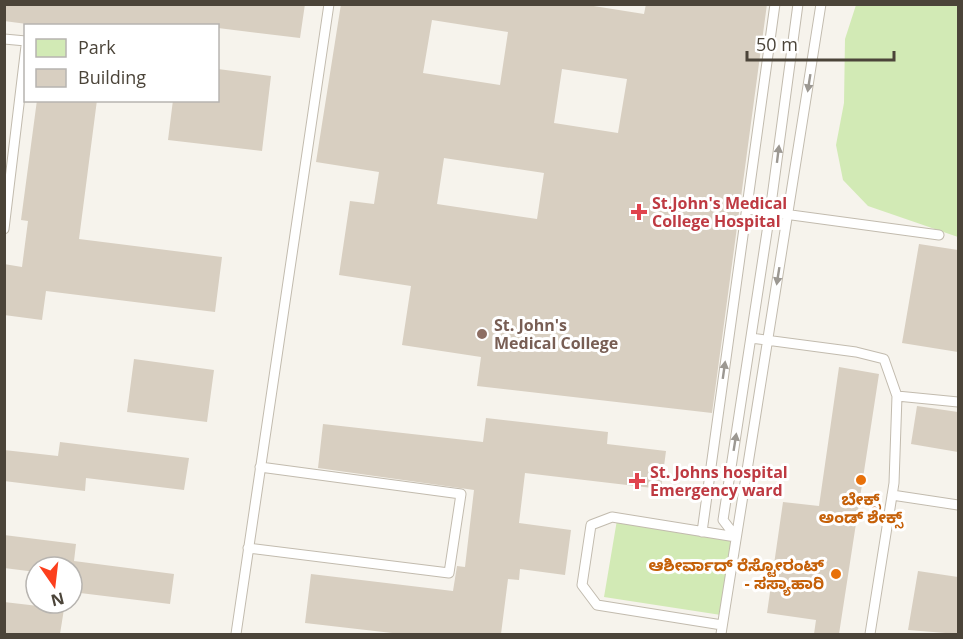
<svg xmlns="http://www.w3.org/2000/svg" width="963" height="639" viewBox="0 0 963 639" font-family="'Open Sans','Noto Sans Kannada',sans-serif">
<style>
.green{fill:#d2eab5}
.building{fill:#d8cfc1;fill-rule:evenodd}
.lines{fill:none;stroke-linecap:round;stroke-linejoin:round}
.lane-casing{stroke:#c2bbae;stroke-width:11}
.lane{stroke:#fff;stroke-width:9}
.oneway{fill:#9c9892}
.health-dot{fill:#e0444e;stroke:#fff;stroke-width:2}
.education-dot{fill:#8d6e63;stroke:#fff;stroke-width:2}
.food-dot{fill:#e8710a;stroke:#fff;stroke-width:2}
.labels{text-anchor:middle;stroke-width:6;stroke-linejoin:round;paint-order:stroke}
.health-label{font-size:16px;font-weight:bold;fill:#be3a42;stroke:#fff;text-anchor:start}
.education-label{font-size:16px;font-weight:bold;fill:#785e54;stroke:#fff;text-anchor:start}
.food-label{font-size:16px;font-weight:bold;fill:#c56008;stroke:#fff}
</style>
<rect width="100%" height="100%" fill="#f6f3ec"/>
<path class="green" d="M856,5H958V237L868,206L843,180L836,145L844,103L845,39Z
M617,520L734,538L721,615L604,597Z"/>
<path class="building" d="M4,4H305L300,38L218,28V26H42L4,21Z
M341,4H581L644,14L646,4H767L712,413L477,386L481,357L402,345L411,286L339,275L350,201L374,204L379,172L316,162ZM432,20L508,32L500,85L423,73ZM562,69L627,79L618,133L554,123ZM444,158L544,173L537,219L437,204Z
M218,69L271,76L262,151L168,140L173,100H218Z
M37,100H97L79,239L222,257L215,312L46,291L42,320L4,315V264L22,267L28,221L21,220Z
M919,244L958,250V352L902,343Z
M134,359L214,370L207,422L127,412Z
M839,367L879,374L839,634H814L816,620L767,613L783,502L819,506Z
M917,406L958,412V452L911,444Z
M486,418L608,432L607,444L666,451L661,489L525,473L519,523L571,530L565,575L520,569L519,580L508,579L501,634H401L305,623L311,574L453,591L457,566L465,567L474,490L318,468L323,424L483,442Z
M60,442L189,458L184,490L86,478L85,491L4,481V450L58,456Z
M4,535L76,544L74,561L174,574L170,604L72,592V567H36V572L4,568Z
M918,571L958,577V634L908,630Z
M4,602L64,609L60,634H4Z"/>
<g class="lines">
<g class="lane-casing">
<path id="lane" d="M4,39L26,41
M747,209L939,235
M4,229L26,46
M751,338L856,352L884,359L897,396L894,483L870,634
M897,396L958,402
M892,495L958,505
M702,532L775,4
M736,537L723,520L770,212L798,4
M248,548L449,573L461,494L260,467
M722,625L597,605L582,585L591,525L612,517L736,537
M236,634L329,4
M721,634L821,4"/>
</g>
<use href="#lane" class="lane"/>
</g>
<defs><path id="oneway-solid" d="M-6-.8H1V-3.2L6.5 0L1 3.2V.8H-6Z" transform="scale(1.5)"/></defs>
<g class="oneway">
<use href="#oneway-solid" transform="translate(809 83) rotate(99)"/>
<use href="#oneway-solid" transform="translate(778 154) rotate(-83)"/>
<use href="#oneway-solid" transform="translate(778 276) rotate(99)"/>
<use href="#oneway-solid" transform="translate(724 370) rotate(-82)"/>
<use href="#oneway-solid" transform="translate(735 442) rotate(-81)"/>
</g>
<g class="health-dot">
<path d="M636 203h6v6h6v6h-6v6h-6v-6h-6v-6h6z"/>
<path d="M634 472h6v6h6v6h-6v6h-6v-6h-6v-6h6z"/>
</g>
<circle class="education-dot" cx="482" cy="334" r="6"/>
<g class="food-dot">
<circle cx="861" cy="480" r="6"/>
<circle cx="836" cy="574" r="6"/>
</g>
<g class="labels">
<g class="health-label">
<text x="652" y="209">St.John's Medical<tspan x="652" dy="18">College Hospital</tspan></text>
<text x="650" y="478">St. Johns hospital<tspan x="650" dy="18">Emergency ward</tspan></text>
</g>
<g class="education-label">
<text x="494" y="331">St. John's<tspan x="494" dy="18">Medical College</tspan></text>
</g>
<g class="food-label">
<text x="861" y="505">ಬೇಕ್ಸ್<tspan x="861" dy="18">ಅಂಡ್ ಶೇಕ್ಸ್</tspan></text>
<text x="824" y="571" text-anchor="end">ಆಶೀರ್ವಾದ್ ರೆಸ್ಟೋರಂಟ್<tspan x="824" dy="18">- ಸಸ್ಯಾಹಾರಿ</tspan></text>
</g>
</g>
<rect width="963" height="639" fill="none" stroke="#4b4439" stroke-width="12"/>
<rect x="24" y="24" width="195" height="78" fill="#ffffff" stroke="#b7b4b0" stroke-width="1.5"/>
<rect x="36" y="39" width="30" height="18" fill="#d2eab5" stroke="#b7b4b0" stroke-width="1.5"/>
<text x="78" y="54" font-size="18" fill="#4b4439">Park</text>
<rect x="36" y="69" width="30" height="18" fill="#d8cfc1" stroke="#b7b4b0" stroke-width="1.5"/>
<text x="78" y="84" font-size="18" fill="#4b4439">Building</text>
<g transform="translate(54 585) rotate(166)"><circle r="28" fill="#ffffff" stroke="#b7b4b0" stroke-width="1.5"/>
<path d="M0-4.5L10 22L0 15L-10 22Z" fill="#fc3f1d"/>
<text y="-9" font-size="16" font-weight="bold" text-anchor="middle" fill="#4b4439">N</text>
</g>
<path d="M747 51v9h147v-9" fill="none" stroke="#4b4439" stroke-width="3"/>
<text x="756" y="51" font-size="18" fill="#4b4439" stroke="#ffffff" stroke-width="4.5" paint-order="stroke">50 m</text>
</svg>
